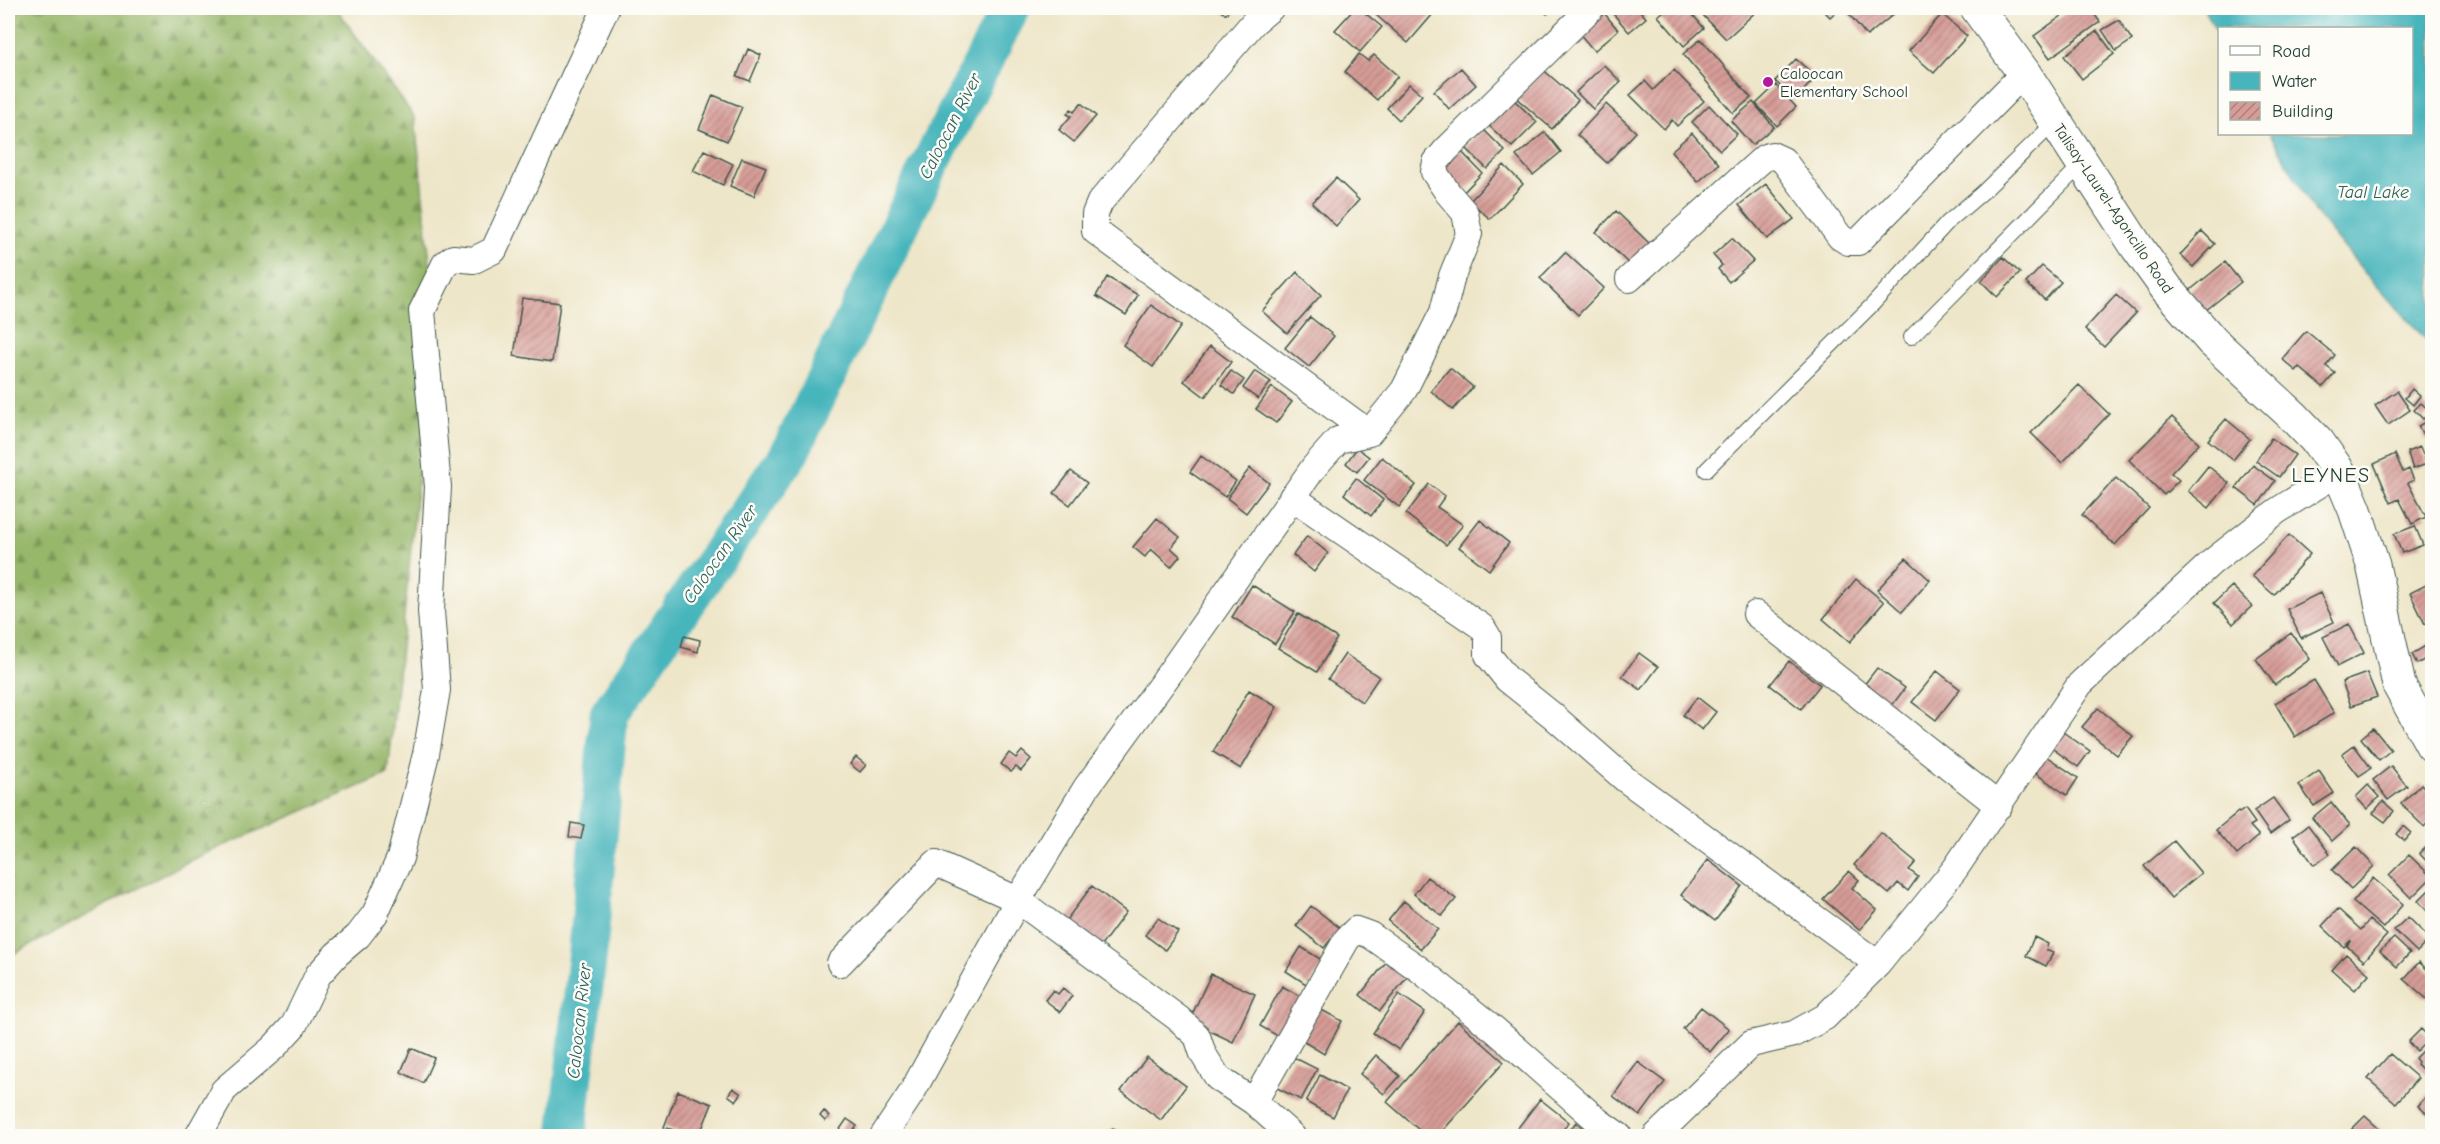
<svg xmlns="http://www.w3.org/2000/svg" width="2440" height="1144" viewBox="0 0 2440 1144" font-family="'Comic Neue',sans-serif">
<style>
.forest{fill:url(#forest-firs);stroke:#5b7a50;stroke-width:1.5}
.water{fill:#46b5bc;stroke:#327978;stroke-width:1.5}
.lines{fill:none;stroke-linecap:round;stroke-linejoin:round}
.river{stroke:#46b5bc;stroke-width:39}
.building{fill:url(#building-hatch)}
.lane-casing{stroke:#3e564a;stroke-width:16}
.street-casing{stroke:#3e564a;stroke-width:28}
.secondary-casing{stroke:#3e564a;stroke-width:35}
.lane{stroke:#fff;stroke-width:14}
.street{stroke:#fff;stroke-width:26}
.secondary{stroke:#fff;stroke-width:33}
.poi-dot{fill:#b5179e;stroke:#fdfcf7;stroke-width:2}
.labels{text-anchor:middle;stroke-width:5;stroke-linejoin:round;paint-order:stroke}
.poi-label{font-size:16px;fill:#1f3d34;stroke:#fdfcf7;text-anchor:start}
.street-label{font-size:16px;fill:#1f3d34;stroke:#fdfcf7}
.water-label{font-size:18px;font-style:italic;fill:#2b615d;stroke:#fdfcf7}
.quarter-label{font-size:20px;letter-spacing:1.5px;fill:#1f3d34;stroke:#fdfcf7}
</style>
<defs>
<pattern id="forest-firs" width="22" height="20" patternUnits="userSpaceOnUse" patternTransform="scale(1.5)"><rect width="22" height="20" fill="#97b76b"/><path d="M5 1l3.5 6h-7zM16 11l3.5 6h-7z" fill="#7b9659"/></pattern>
<pattern id="building-hatch" width="6" height="6" patternUnits="userSpaceOnUse" patternTransform="scale(1.5)"><rect width="6" height="6" fill="#d79c97"/><path d="M-1 1l2-2M0 6l6-6M5 7l2-2" fill="none" stroke="#ae807c"/></pattern>
</defs>
<rect width="100%" height="100%" fill="#fdfcf7"/>
<filter id="ink" filterUnits="userSpaceOnUse"><feTurbulence type="fractalNoise" baseFrequency=".0167" numOctaves="2"/><feDisplacementMap in="SourceGraphic" scale="12" xChannelSelector="R" yChannelSelector="G"/><feConvolveMatrix kernelMatrix="1 2 1 2 8 2 1 2 1" color-interpolation-filters="sRGB"/></filter>
<filter id="wash" filterUnits="userSpaceOnUse"><feTurbulence type="fractalNoise" baseFrequency=".008" numOctaves="4" result="noise"/><feDisplacementMap in="SourceGraphic" scale="24" xChannelSelector="R" yChannelSelector="G"/><feGaussianBlur stdDeviation="1.35" result="paint"/><feColorMatrix in="noise" values="0 0 0 0 0 0 0 0 0 0 0 0 0 0 0 0 0 1.4 0 .05"/><feComposite in="paint" operator="in"/></filter>
<g filter="url(#wash)">
<rect width="100%" height="100%" fill="#eee6c9"/>
<path class="forest" d="M8,8H336L415,118L435,312L388,774L191,860L8,957Z"/>
<path class="water" d="M2204,8H2432V346L2365,273L2315,212L2270,134H2412V28H2220L2219,36Z"/>
<g class="lines">
<path class="river" d="M567,1136L588,951L609,714L790,452L926,172L1011,8"/>
</g>
<g id="blocks">
<path class="building" d="M1217,8H1231L1226,14Z
M1355,8H1359L1382,27L1360,52L1335,30Z
M1382,8H1426L1433,14L1408,43L1376,15Z
M1540,8H1552L1547,14Z
M1600,8L1618,30L1594,51L1574,27Z
M1608,8H1638L1646,18L1629,32Z
M1668,8H1687L1704,28L1684,46L1658,16Z
M1696,8H1760L1726,39Z
M1821,8H1840L1830,17Z
M1844,8H1901L1867,36Z
M2073,8H2090L2100,22L2050,58L2034,36Z
M1942,14L1967,36L1934,73L1909,51Z
M2119,20L2132,40L2116,51L2102,30Z
M2097,31L2114,54L2082,79L2064,56Z
M1701,39L1751,98L1733,113L1683,54Z
M748,49L761,55L750,81L737,76Z
M1359,54L1368,61L1374,55L1398,76L1377,100L1345,72Z
M1796,59L1816,77L1795,100L1775,81Z
M1604,65L1621,82L1593,109L1576,92Z
M1540,67L1578,100L1552,129L1514,96Z
M1461,68L1476,85L1449,109L1434,91Z
M1674,70L1704,101L1677,126L1672,120L1664,129L1630,95L1645,81L1653,90Z
M1409,84L1422,95L1399,120L1387,108Z
M1776,85L1796,107L1777,126L1756,104Z
M713,95L742,107L727,141L699,129Z
M1511,97L1537,122L1512,147L1486,123Z
M1753,102L1774,127L1752,145L1731,121Z
M1081,103L1096,116L1074,142L1059,130L1071,116L1067,114L1071,109L1074,112Z
M1606,104L1636,132L1607,163L1577,135Z
M1709,105L1737,134L1720,150L1692,122Z
M1483,129L1505,151L1487,169L1465,147Z
M1545,132L1561,152L1533,175L1516,156Z
M1692,133L1719,164L1698,182L1671,151Z
M704,150L733,164L723,185L693,171Z
M1460,150L1482,173L1461,195L1447,177L1444,157Z
M742,158L766,167L754,196L730,186Z
M1504,165L1523,184L1490,219L1470,201Z
M1336,178L1359,200L1336,226L1312,203Z
M1766,184L1794,219L1767,239L1739,205Z
M1616,211L1653,247L1632,267L1596,232Z
M2202,231L2215,244L2193,267L2180,255Z
M1732,238L1753,261L1729,282L1718,269L1722,265L1713,255Z
M1565,252L1604,288L1578,315L1540,278Z
M2003,257L2020,273L1997,297L1981,281Z
M2225,262L2241,282L2205,311L2189,291Z
M2042,266L2061,282L2045,300L2026,283Z
M1297,272L1321,295L1287,333L1262,311Z
M1107,277L1138,295L1126,315L1096,296Z
M2116,295L2136,313L2104,347L2085,329Z
M522,298L560,303L552,362L514,356Z
M1151,305L1181,326L1153,367L1123,345Z
M1310,317L1334,336L1309,367L1285,348Z
M2306,331L2335,355L2326,366L2335,373L2323,387L2299,367L2296,371L2282,359Z
M1210,346L1231,362L1205,397L1184,381Z
M1450,368L1473,387L1453,410L1431,391Z
M1231,371L1244,380L1234,394L1221,385Z
M1255,371L1271,382L1258,399L1243,388Z
M2079,385L2109,414L2062,463L2031,433Z
M1272,387L1292,402L1276,423L1256,409Z
M2412,389L2420,396L2413,405L2405,398Z
M2397,391L2410,410L2388,425L2375,406Z
M2421,403L2431,412L2423,419L2414,410Z
M2172,417L2199,443L2171,473L2179,480L2164,495L2129,460Z
M2432,418V437L2426,440L2418,426Z
M2226,419L2250,439L2233,460L2208,440Z
M2271,438L2295,455L2279,477L2256,461Z
M2420,447L2427,464L2413,469L2407,452Z
M1357,448L1369,457L1357,472L1346,463Z
M2395,454L2403,472L2409,469L2414,480L2408,483L2426,517L2412,524L2399,499L2391,503L2374,464Z
M1201,456L1236,481L1225,497L1190,472Z
M1382,457L1416,485L1399,507L1364,480Z
M2253,465L2275,481L2258,505L2236,488Z
M2208,466L2229,483L2209,508L2188,491Z
M1250,468L1269,483L1246,513L1227,498Z
M1071,471L1087,483L1070,505L1054,493Z
M1356,478L1383,500L1371,516L1344,494Z
M2116,478L2149,508L2115,545L2082,515Z
M1429,484L1445,496L1437,507L1463,525L1446,545L1406,514Z
M1157,518L1180,537L1171,548L1180,556L1171,567L1151,549L1145,557L1133,547Z
M1480,520L1509,543L1489,570L1459,547Z
M2415,526L2423,545L2402,553L2394,534Z
M2289,535L2310,554L2274,595L2252,576Z
M1307,536L1328,553L1314,572L1293,555Z
M1906,558L1930,580L1902,612L1877,590Z
M1856,579L1884,602L1850,642L1823,619Z
M2432,582V620L2425,624L2410,593Z
M1252,585L1295,612L1275,644L1232,617Z
M2232,586L2252,606L2233,624L2214,603Z
M2320,593L2334,622L2301,638L2287,609Z
M1298,614L1337,638L1317,672L1278,648Z
M2349,624L2364,653L2338,666L2323,637Z
M2291,633L2310,659L2275,685L2256,659Z
M684,636L700,640L698,652L681,647Z
M2432,642V655L2417,664L2412,654Z
M1639,653L1658,667L1641,690L1622,676Z
M1345,654L1379,677L1362,702L1328,679Z
M1789,661L1820,685L1801,709L1770,685Z
M1877,668L1905,688L1888,711L1860,690Z
M1937,671L1960,689L1936,720L1912,702Z
M2367,673L2377,697L2351,706L2342,682Z
M2314,680L2334,713L2295,737L2275,703Z
M1249,690L1277,707L1241,769L1213,752Z
M1697,697L1716,712L1702,730L1683,715Z
M2098,708L2133,736L2117,755L2082,727Z
M2373,728L2391,750L2379,760L2361,738Z
M2060,730L2090,751L2078,767L2049,746Z
M2354,745L2371,768L2359,776L2342,754Z
M1022,751L1031,759L1021,771L1016,767L1011,772L1001,764L1009,753L1016,758Z
M2043,754L2078,778L2067,795L2032,771Z
M856,757L866,765L860,772L850,764Z
M2391,766L2407,786L2388,800L2373,780Z
M2319,771L2334,793L2314,806L2299,785Z
M2421,784L2432,795V818L2424,827L2401,804Z
M2368,785L2379,797L2367,809L2356,797Z
M2273,798L2289,820L2270,834L2254,811Z
M2383,801L2394,811L2385,822L2373,813Z
M2331,802L2350,825L2332,841L2312,818Z
M2245,809L2255,823L2250,826L2259,836L2237,855L2216,830L2238,812L2239,813Z
M571,823L584,825L581,839L569,837Z
M2308,825L2330,854L2314,865L2293,836Z
M2403,826L2411,833L2404,841L2396,834Z
M1881,833L1916,862L1909,870L1918,877L1908,891L1898,883L1889,894L1854,865Z
M2174,841L2201,873L2171,898L2144,866Z
M2430,843L2432,846V867L2419,853Z
M2356,847L2374,866L2351,889L2332,870Z
M2409,855L2432,877L2411,898L2389,875Z
M1708,860L1742,886L1715,921L1681,895Z
M1849,871L1859,880L1852,888L1877,910L1859,930L1823,899Z
M1427,877L1456,899L1442,916L1414,894Z
M2373,878L2403,904L2383,928L2353,902Z
M1092,886L1126,912L1098,950L1063,924Z
M2432,887V916L2418,901Z
M1404,901L1438,929L1421,949L1388,921Z
M1311,906L1340,928L1324,948L1296,926Z
M2338,909L2361,930L2369,920L2387,935L2364,961L2347,946L2351,940L2344,947L2322,926Z
M2408,917L2430,939L2417,952L2394,930Z
M1158,918L1178,932L1165,950L1145,935Z
M2034,937L2048,944L2046,950L2053,953L2046,966L2026,956Z
M2394,938L2410,953L2397,967L2380,951Z
M1301,947L1325,962L1309,986L1286,971Z
M2346,954L2369,974L2355,990L2332,970Z
M1387,961L1407,977L1380,1011L1360,995Z
M2419,962L2432,974V992L2427,999L2404,979Z
M1211,974L1255,994L1233,1042L1189,1021Z
M1282,986L1307,1000L1285,1040L1260,1026Z
M1063,988L1072,996L1060,1012L1045,1000L1053,990L1058,994Z
M1399,994L1425,1012L1399,1050L1373,1033Z
M1701,1007L1729,1029L1710,1052L1683,1029Z
M1318,1008L1342,1021L1324,1054L1301,1040Z
M1458,1021L1504,1062L1438,1136H1426L1387,1102Z
M2421,1029L2430,1038L2417,1051L2408,1042Z
M2430,1043L2432,1045V1073L2429,1076L2417,1064L2418,1062L2415,1058Z
M411,1048L434,1058L423,1083L401,1072Z
M2390,1054L2418,1078L2396,1103L2368,1079Z
M1376,1055L1400,1076L1384,1094L1360,1074Z
M1147,1057L1186,1086L1161,1120L1121,1091Z
M1293,1057L1317,1069L1301,1100L1277,1088Z
M1638,1062L1665,1082L1640,1116L1613,1096Z
M1320,1075L1347,1090L1333,1117L1306,1102Z
M733,1088L741,1094L736,1101L728,1095Z
M2432,1089V1118L2418,1106Z
M678,1091L712,1104L699,1136H691L664,1127Z
M1540,1099L1569,1122L1558,1136H1519L1514,1133Z
M824,1111L829,1117L825,1121L820,1116Z
M2365,1116L2387,1136H2345Z
M847,1119L857,1126L850,1136H844L838,1132Z
M1576,1122L1594,1136H1565Z
M1113,1128L1123,1136H1107Z"/>
</g>
</g>
<g filter="url(#ink)">
<use href="#blocks" fill-opacity="0" stroke="#3e564a" stroke-width="1.5"/>
<g class="lines">
<g class="lane-casing">
<path id="lane" d="M1911,337L2082,164
M1706,470L1873,304L1948,222L1983,192L2055,122"/>
</g>
<g class="street-casing">
<path id="street" d="M1271,8L1254,22L1100,202L1095,214V231L1369,433
M1629,279L1765,157L1772,155L1783,160L1840,237L1848,242H1858L2024,73
M1292,497L1482,627L1488,637V655L1507,679L1552,715L1625,779L1878,964
M1756,614L1999,806
M840,963L936,863L1018,900L1179,1019L1197,1036L1203,1054L1218,1078L1254,1102L1292,1136
M1254,1102L1347,939L1356,930L1370,935L1419,969L1494,1029L1598,1121L1619,1136
M198,1136L224,1090L274,1047L294,1025L318,975L337,954L358,936L375,914L400,858L426,754L437,690L431,611L438,487L422,311L445,264L453,258L474,260L494,250L606,8
M883,1136L911,1094L1018,900L1086,788L1169,674L1314,467L1338,440L1369,433L1404,390L1443,312L1452,276L1469,234L1465,213L1448,193L1434,172L1436,162L1446,150L1591,8
M1656,1136L1751,1044L1794,1034L1825,1017L1878,964L1955,869L2080,684L2212,562L2277,511L2339,472"/>
</g>
<g class="secondary-casing">
<path id="secondary" d="M1977,8L2024,73L2137,247L2167,289L2212,341L2292,415L2318,442L2339,472L2355,510L2373,565L2399,685L2432,745"/>
</g>
<use href="#lane" class="lane"/>
<use href="#street" class="street"/>
<use href="#secondary" class="secondary"/>
</g>
</g>
<circle class="poi-dot" cx="1768" cy="82" r="6"/>
<g class="labels">
<g class="poi-label">
<text x="1780" y="79">Caloocan<tspan x="1780" dy="18">Elementary School</tspan></text>
</g>
<g class="street-label">
<text transform="translate(2114 208) rotate(56)" y="6">Talisay-Laurel-Agoncillo Road</text>
</g>
<g class="water-label">
<text transform="translate(950 126) rotate(-63)" y="6">Caloocan River</text>
<text x="2373" y="198">Taal Lake</text>
<text transform="translate(720 554) rotate(-55)" y="6">Caloocan River</text>
<text transform="translate(579 1021) rotate(-84)" y="6">Caloocan River</text>
</g>
<g class="quarter-label">
<text x="2331" y="482">LEYNES</text>
</g>
</g>
<rect width="2440" height="1144" fill="none" stroke="#fdfcf7" stroke-width="30"/>
<rect x="2218" y="27" width="195" height="108" fill="#fdfcf7" stroke="#a4b0a9" stroke-width="1.5"/>
<rect x="2230" y="46" width="30" height="9" fill="#ffffff" stroke="#a4b0a9" stroke-width="1.5"/>
<text x="2272" y="57" font-size="18" fill="#1f3d34">Road</text>
<rect x="2230" y="72" width="30" height="18" fill="#46b5bc" stroke="#a4b0a9" stroke-width="1.5"/>
<text x="2272" y="87" font-size="18" fill="#1f3d34">Water</text>
<rect x="2230" y="102" width="30" height="18" fill="url(#building-hatch)" stroke="#a4b0a9" stroke-width="1.5"/>
<text x="2272" y="117" font-size="18" fill="#1f3d34">Building</text>
</svg>
